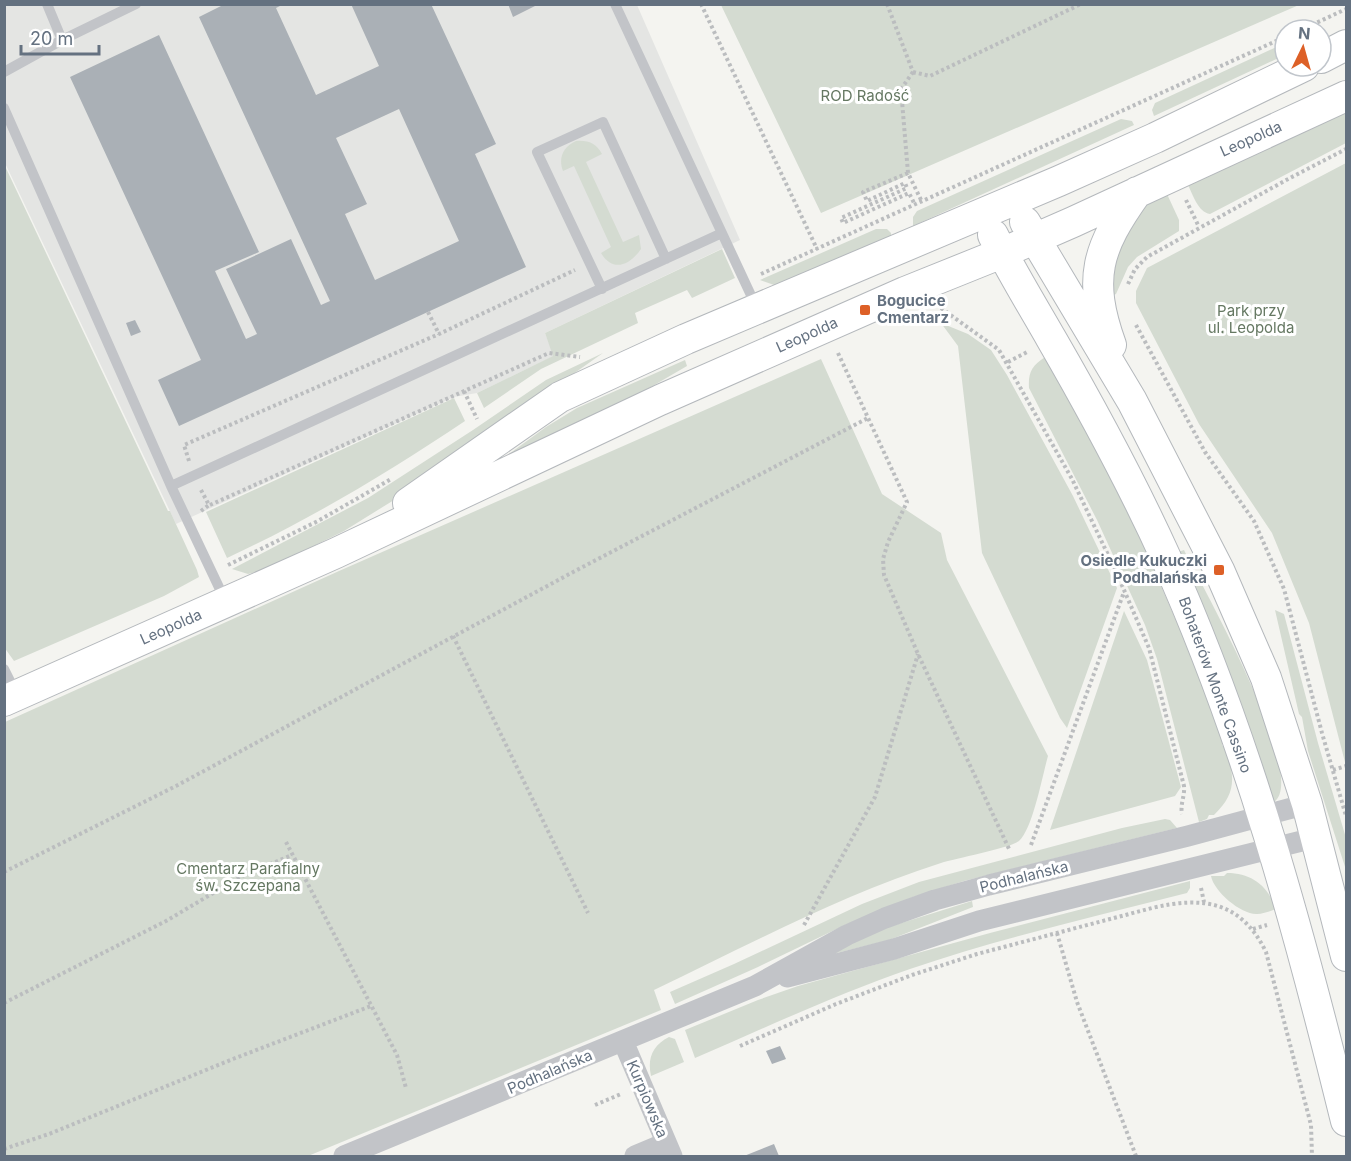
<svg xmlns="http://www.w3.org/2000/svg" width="1351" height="1161" viewBox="0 0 1351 1161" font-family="Inter,sans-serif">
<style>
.built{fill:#e4e5e3}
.green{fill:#d4dbd1}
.building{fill:#aab0b6;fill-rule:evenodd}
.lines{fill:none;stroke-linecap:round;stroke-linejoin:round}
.secondary-casing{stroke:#b4b8bc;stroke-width:32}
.path{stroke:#bbbdbf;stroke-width:4;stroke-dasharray:3 3;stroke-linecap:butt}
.lane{stroke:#c2c4c8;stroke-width:10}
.street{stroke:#c2c4c8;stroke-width:21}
.secondary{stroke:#fff;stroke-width:30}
.poi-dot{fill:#dd6027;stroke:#fff;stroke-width:2}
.labels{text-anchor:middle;stroke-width:6;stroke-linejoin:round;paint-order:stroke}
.park-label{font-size:15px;fill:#657862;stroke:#fff}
.street-label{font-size:15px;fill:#647180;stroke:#fff}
.poi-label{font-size:15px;font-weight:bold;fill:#647180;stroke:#fff;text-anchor:start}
</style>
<rect width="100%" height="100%" fill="#f4f4f0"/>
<path class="built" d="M5,5H637L740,240L545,333L554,356L477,393L454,397L176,524L5,163Z"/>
<path class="green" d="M721,5H1299L821,213Z
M1285,43V55L1154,116L1152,110L1155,103Z
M1346,111V143L1210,214C1198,212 1193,195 1188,185Z
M1121,119L1132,121L1134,125L913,226V217L917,211Z
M576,141C588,140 596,143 602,154L586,162L623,242L639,235L641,249C630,265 613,273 601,253L611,247L574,166L563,171C558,158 563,147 576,141Z
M1346,163V766L1309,623L1272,533L1199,424L1136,303V291L1147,268Z
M4,164L168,511H170L197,570L199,577L164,596L14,661L4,647Z
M1167,194L1179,220V231L1137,257L1128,267L1116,294L1109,297L1110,261L1135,216L1147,204Z
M876,229H887L891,233V236L777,286L760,280Z
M722,249L735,278L692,298L687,290L635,313L638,323L541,369L484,408L477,393L553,356L545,333Z
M941,323L968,334L991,350L1007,375L1073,496L1117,588L1067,728L1060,718L982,553L958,346Z
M603,353L394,500L344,531L267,569L248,574L232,569L368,498L473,430L546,380Z
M1045,357L1102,461L1138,533L1191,655L1223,742L1222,745L1225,748C1235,776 1237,793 1214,815H1209L1207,819L1199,822L1157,659L1145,625L1097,520L1029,388C1028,372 1032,366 1045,357Z
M821,359L882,494L941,533L947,560L1048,756C1042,777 1033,828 1019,841C1010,848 956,858 941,863C841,895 748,945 654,990L661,1010L308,1156H5V722L339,571Z
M685,360L687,366L613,409L502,459L546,427L577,408Z
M454,398L465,421C389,472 311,519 227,558L206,512Z
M1184,550C1201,584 1310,777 1274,802L1178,552Z
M1275,610L1284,614L1318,743L1346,838V870L1308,751L1302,717L1299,714Z
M1124,611L1147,660L1181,787L1175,796L1050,830Z
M1165,819L1170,820L1177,828L964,881L913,897L845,925L758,967L675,1004L670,992L734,964L862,904L919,882L1122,828Z
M1227,873C1252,873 1268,886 1276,909C1271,911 1263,914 1257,914C1242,915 1214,892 1211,876H1224Z
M1190,881V888L1187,893C1094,917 1000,938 910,969C837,994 767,1027 695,1058L685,1030L758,1000L798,986L990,933Z
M972,901L973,907L889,940L821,957L879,930Z
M669,1037L675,1039L684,1062L651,1076C647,1058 653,1045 669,1037Z"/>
<path class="building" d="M225,4H284L276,8L316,95L379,66L351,4H431L496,144L475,154L526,267L179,426L158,380L201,360L70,77L159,35L259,252L215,271L246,339L257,334L226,269L291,239L321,305L330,301L199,17ZM399,109L459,241L375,280L345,214L367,204L336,138Z
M508,4H539L513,17Z
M135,320L141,332L131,336L126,323Z
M780,1046L786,1059L772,1064L766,1051Z
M774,1144L779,1156H744Z"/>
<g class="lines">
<g class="secondary-casing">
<path id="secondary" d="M1321,58L1346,45
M1025,222L1132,401L1219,570L1266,678L1307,804L1346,956
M993,235C1011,271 1032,305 1052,340C1093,411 1132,483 1166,558C1247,738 1299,930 1346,1121
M1111,345C1087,278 1097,248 1137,192
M408,503L560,397L686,339L1059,181L1155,138L1304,66
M4,701L336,553L660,400L905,292L1002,253L1073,222L1346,96"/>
</g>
<path class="path" d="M701,4L817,249
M887,4L913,72
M1301,30L1346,9
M913,72L930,76L1081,4
M913,72L901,89L908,173L922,202
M908,173L863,192L867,201L905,183L907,188L841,218L843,223L909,193L915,205
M1186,200L1199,227
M761,274L1285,37
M1128,284L1135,269L1147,257L1290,178L1346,149
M941,308L999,350L1072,479L1118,576L1149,648L1184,786C1185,796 1180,804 1182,814
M428,312L439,334
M1136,325L1205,452L1254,521L1284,589L1322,733L1346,816
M838,353L907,502L888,542L883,559L884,575L918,654L1010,851
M1008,362L1029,351
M464,391L477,419
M189,461L184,445L439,334L575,270
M210,505L549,353L580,357
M201,511L209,505L201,490
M228,565L318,521L391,479
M453,636L588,913
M1333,770L1346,766
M286,842L397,1055L406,1088
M1031,845L1124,592
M4,872L176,786L575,571L868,418
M1201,888L1204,902
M804,925L875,797L918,654
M1253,929L1267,925
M1057,933L1077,1002L1136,1156
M4,1003L166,921L242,876L292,855
M740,1046L836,1004L912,975L977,954L1152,908C1203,896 1241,901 1266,952L1311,1125L1312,1156
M595,1105L621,1094
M4,1149L49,1134L233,1059L371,1006"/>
<path class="lane" d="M47,4L62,40
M615,4L756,306
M4,72L62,40L136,4
M4,108L171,486
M602,289L537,152L603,122L666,259
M225,600L171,486L722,233
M4,669L16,693"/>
<path class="street" d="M787,977L894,949L979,921L1314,838
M623,1041L672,1156
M344,1156L755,986L847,935L885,918L935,900L989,885L1188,836L1307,804
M635,1156L666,1143"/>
<use href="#secondary" class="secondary"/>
</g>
<g class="poi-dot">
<rect x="859" y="304" width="12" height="12" rx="3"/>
<rect x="1213" y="564" width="12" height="12" rx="3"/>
</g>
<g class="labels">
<g class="park-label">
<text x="865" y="101">ROD Radość</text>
<text x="1251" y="316">Park przy<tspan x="1251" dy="17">ul. Leopolda</tspan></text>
<text x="248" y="874">Cmentarz Parafialny<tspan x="248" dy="17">św. Szczepana</tspan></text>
</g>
<g class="street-label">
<text transform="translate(1251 139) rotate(-24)" y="5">Leopolda</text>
<text transform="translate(807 335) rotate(-24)" y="5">Leopolda</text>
<text transform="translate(171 627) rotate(-24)" y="5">Leopolda</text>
<text transform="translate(1215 685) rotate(70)" y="5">Bohaterów Monte Cassino</text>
<text transform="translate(1024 877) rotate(-14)" y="5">Podhalańska</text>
<text transform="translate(550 1072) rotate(-23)" y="5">Podhalańska</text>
<text transform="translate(647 1099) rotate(67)" y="5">Kurpiowska</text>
</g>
<g class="poi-label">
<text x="877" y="306">Bogucice<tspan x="877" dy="17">Cmentarz</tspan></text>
<text x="1207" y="566" text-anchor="end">Osiedle Kukuczki<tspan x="1207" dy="17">Podhalańska</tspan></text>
</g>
</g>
<rect width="1351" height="1161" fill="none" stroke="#647180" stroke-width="12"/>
<g transform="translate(1303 48) rotate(5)"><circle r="28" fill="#ffffff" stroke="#c1c6cc" stroke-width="1.5"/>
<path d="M0-4.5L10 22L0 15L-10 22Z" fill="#dd6027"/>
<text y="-9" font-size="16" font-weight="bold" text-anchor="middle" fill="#647180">N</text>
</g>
<path d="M21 45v9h78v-9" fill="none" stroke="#647180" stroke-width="3"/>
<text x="30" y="45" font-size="18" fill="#647180" stroke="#ffffff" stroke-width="4.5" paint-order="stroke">20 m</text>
</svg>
